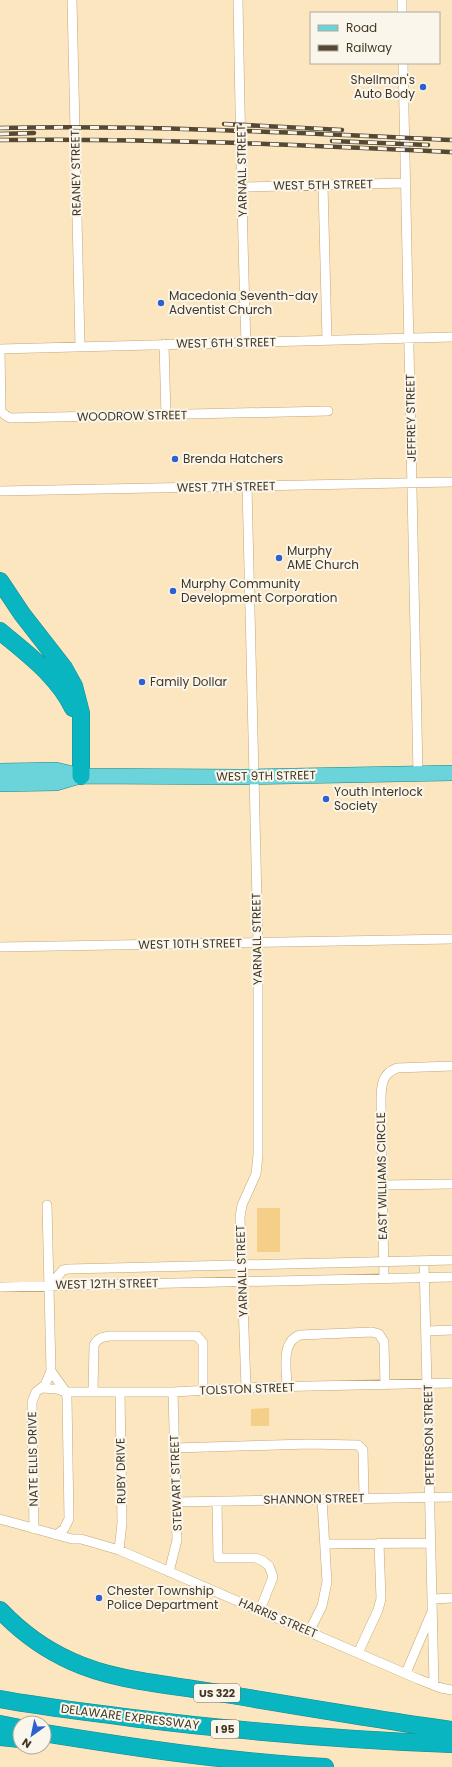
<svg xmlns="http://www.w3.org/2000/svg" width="452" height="1767" viewBox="0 0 452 1767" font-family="Poppins,sans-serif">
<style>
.green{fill:#f5cf88}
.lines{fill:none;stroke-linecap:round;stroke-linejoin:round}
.street-casing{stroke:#c1a877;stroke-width:10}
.primary-casing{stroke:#1c8989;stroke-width:16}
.highway-casing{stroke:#1c8989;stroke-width:18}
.street{stroke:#fff;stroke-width:9}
.primary{stroke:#6bd3da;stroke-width:15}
.highway{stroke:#08b5c1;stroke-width:17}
.rail-casing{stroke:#554933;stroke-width:4.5}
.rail{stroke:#fbf6ec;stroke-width:3;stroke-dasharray:9;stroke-linecap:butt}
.poi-dot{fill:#2d61d0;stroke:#fbf6ec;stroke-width:1.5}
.labels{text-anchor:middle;stroke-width:4;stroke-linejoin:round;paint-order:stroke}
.shield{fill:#fbf6ec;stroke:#79705f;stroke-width:1}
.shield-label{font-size:11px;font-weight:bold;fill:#413622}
.poi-label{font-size:12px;fill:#413622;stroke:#fbf6ec;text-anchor:start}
.street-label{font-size:12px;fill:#413622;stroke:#fbf6ec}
</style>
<rect width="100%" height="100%" fill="#fce6bf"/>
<path class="green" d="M257,1208H280V1252H257Z
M269,1408V1426H251V1409Z"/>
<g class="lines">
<g class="street-casing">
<path id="street" d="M72,0L80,346
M238,0C240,114 242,228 246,342
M402,0V13
M403,63L418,774
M323,185L327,340
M241,187L406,183
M164,344L166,416
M0,349L452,337
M0,349L1,411L5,415L10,418L328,411
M0,491L452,482
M0,947L452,939
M383,1185L452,1184
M424,1261L434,1685
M384,1278L381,1102C381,1087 381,1074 397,1068L452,1066
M49,1286L63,1270L68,1269L452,1260
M0,1287L452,1277
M427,1331L452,1330
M51,1371L66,1392L67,1398L69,1519L64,1529L56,1535
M287,1387C287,1370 280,1342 300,1335L372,1332L379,1334L384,1342L385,1385
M42,1388L57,1389L66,1392H173L265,1387L452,1383
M246,1388L240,1217L242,1205L256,1174L258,1155V943L247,486
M93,1392L94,1345C98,1338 102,1337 110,1336H197L203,1343V1389
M175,1448L308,1444L358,1445L363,1450L364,1498
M217,1501L218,1558H256L263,1561L269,1566L273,1577L260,1610
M176,1502L452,1497
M0,1519L72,1539H81L119,1550L418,1679L441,1688L452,1690
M34,1529L32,1402L36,1392L45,1385L51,1371L47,1205
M325,1544L431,1543
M119,1550L122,1523L120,1392
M169,1572L177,1540L173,1392
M433,1599L452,1598
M309,1632L322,1606L327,1582L322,1499
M358,1653L378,1610L381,1599L379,1543
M406,1673L431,1614"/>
</g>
<g class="primary-casing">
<path id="primary" d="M0,771L56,770L81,776L243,777L452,773
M0,784L56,783L80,776"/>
</g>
<g class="highway-casing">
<path id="highway" d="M0,581L22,614L64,668L74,686L81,713V776
M0,631C27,654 57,675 73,708
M0,1610C20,1631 44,1649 71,1661C114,1681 166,1684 213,1692C292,1705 372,1719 452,1730
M0,1699C44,1707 88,1712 132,1718C238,1731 345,1740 452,1744
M0,1724L20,1728
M44,1733C137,1748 230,1762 325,1767
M0,1737L20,1739"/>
</g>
<use href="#street" class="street"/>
<use href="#primary" class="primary"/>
<use href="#highway" class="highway"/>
<g class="rail-casing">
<path id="rail" d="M224,124L342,130
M0,128C151,125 301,133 452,140
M0,134L34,133
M0,140C151,138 301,145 452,152
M332,141L428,145"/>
</g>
<use href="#rail" class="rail"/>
</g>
<g class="poi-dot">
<circle cx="423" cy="87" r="4"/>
<circle cx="161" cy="303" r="4"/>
<circle cx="175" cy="459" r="4"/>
<circle cx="279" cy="558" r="4"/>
<circle cx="173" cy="591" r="4"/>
<circle cx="142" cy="682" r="4"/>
<circle cx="326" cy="799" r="4"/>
<circle cx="99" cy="1598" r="4"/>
</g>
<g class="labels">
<g class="shield">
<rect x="194" y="1684" width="46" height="18" rx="3"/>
<rect x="211" y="1720" width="28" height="18" rx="3"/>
</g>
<g class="shield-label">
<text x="217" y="1697">US 322</text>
<text x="225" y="1733">I 95</text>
</g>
<g class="poi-label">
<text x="415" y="84" text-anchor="end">Shellman's<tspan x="415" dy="14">Auto Body</tspan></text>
<text x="169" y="300">Macedonia Seventh-day<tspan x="169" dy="14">Adventist Church</tspan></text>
<text x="183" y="463">Brenda Hatchers</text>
<text x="287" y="555">Murphy<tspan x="287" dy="14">AME Church</tspan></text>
<text x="181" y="588">Murphy Community<tspan x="181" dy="14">Development Corporation</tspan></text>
<text x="150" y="686">Family Dollar</text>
<text x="334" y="796">Youth Interlock<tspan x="334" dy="14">Society</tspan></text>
<text x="107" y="1595">Chester Township<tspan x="107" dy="14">Police Department</tspan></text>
</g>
<g class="street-label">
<text transform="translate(242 171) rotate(-91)" y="4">YARNALL STREET</text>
<text transform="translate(76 173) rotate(-91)" y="4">REANEY STREET</text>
<text transform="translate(323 185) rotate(-1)" y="4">WEST 5TH STREET</text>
<text transform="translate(226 343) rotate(-1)" y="4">WEST 6TH STREET</text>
<text transform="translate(132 416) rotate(-1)" y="4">WOODROW STREET</text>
<text transform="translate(411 418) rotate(-91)" y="4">JEFFREY STREET</text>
<text transform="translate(226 487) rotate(-1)" y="4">WEST 7TH STREET</text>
<text transform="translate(266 776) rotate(-1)" y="4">WEST 9TH STREET</text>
<text transform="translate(257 939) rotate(-91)" y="4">YARNALL STREET</text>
<text transform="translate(190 944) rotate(-1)" y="4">WEST 10TH STREET</text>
<text transform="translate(382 1176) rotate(-91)" y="4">EAST WILLIAMS CIRCLE</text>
<text transform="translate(242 1271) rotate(-92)" y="4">YARNALL STREET</text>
<text transform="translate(107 1284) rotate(-1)" y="4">WEST 12TH STREET</text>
<text transform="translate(247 1389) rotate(-2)" y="4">TOLSTON STREET</text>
<text transform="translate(429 1435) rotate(-91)" y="4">PETERSON STREET</text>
<text transform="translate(33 1459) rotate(-91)" y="4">NATE ELLIS DRIVE</text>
<text transform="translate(121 1471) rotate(-91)" y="4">RUBY DRIVE</text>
<text transform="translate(176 1483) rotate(-92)" y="4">STEWART STREET</text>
<text transform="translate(314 1499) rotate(-1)" y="4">SHANNON STREET</text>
<text transform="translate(278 1618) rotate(23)" y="4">HARRIS STREET</text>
<text transform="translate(130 1717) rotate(7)" y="4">DELAWARE EXPRESSWAY</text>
</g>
</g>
<rect x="310" y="12" width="130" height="52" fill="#fbf6ec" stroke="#b1a99b"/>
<rect x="318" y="25" width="20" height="6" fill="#6bd3da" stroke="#b1a99b"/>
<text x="346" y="32" font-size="12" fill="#413622">Road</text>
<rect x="318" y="45" width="20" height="6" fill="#554933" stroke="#b1a99b"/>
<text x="346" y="52" font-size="12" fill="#413622">Railway</text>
<g transform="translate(32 1735) rotate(213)"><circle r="19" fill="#fbf6ec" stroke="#b1a99b"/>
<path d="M0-3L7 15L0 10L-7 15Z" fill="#2d61d0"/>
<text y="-6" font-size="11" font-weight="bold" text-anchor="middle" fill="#413622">N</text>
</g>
</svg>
